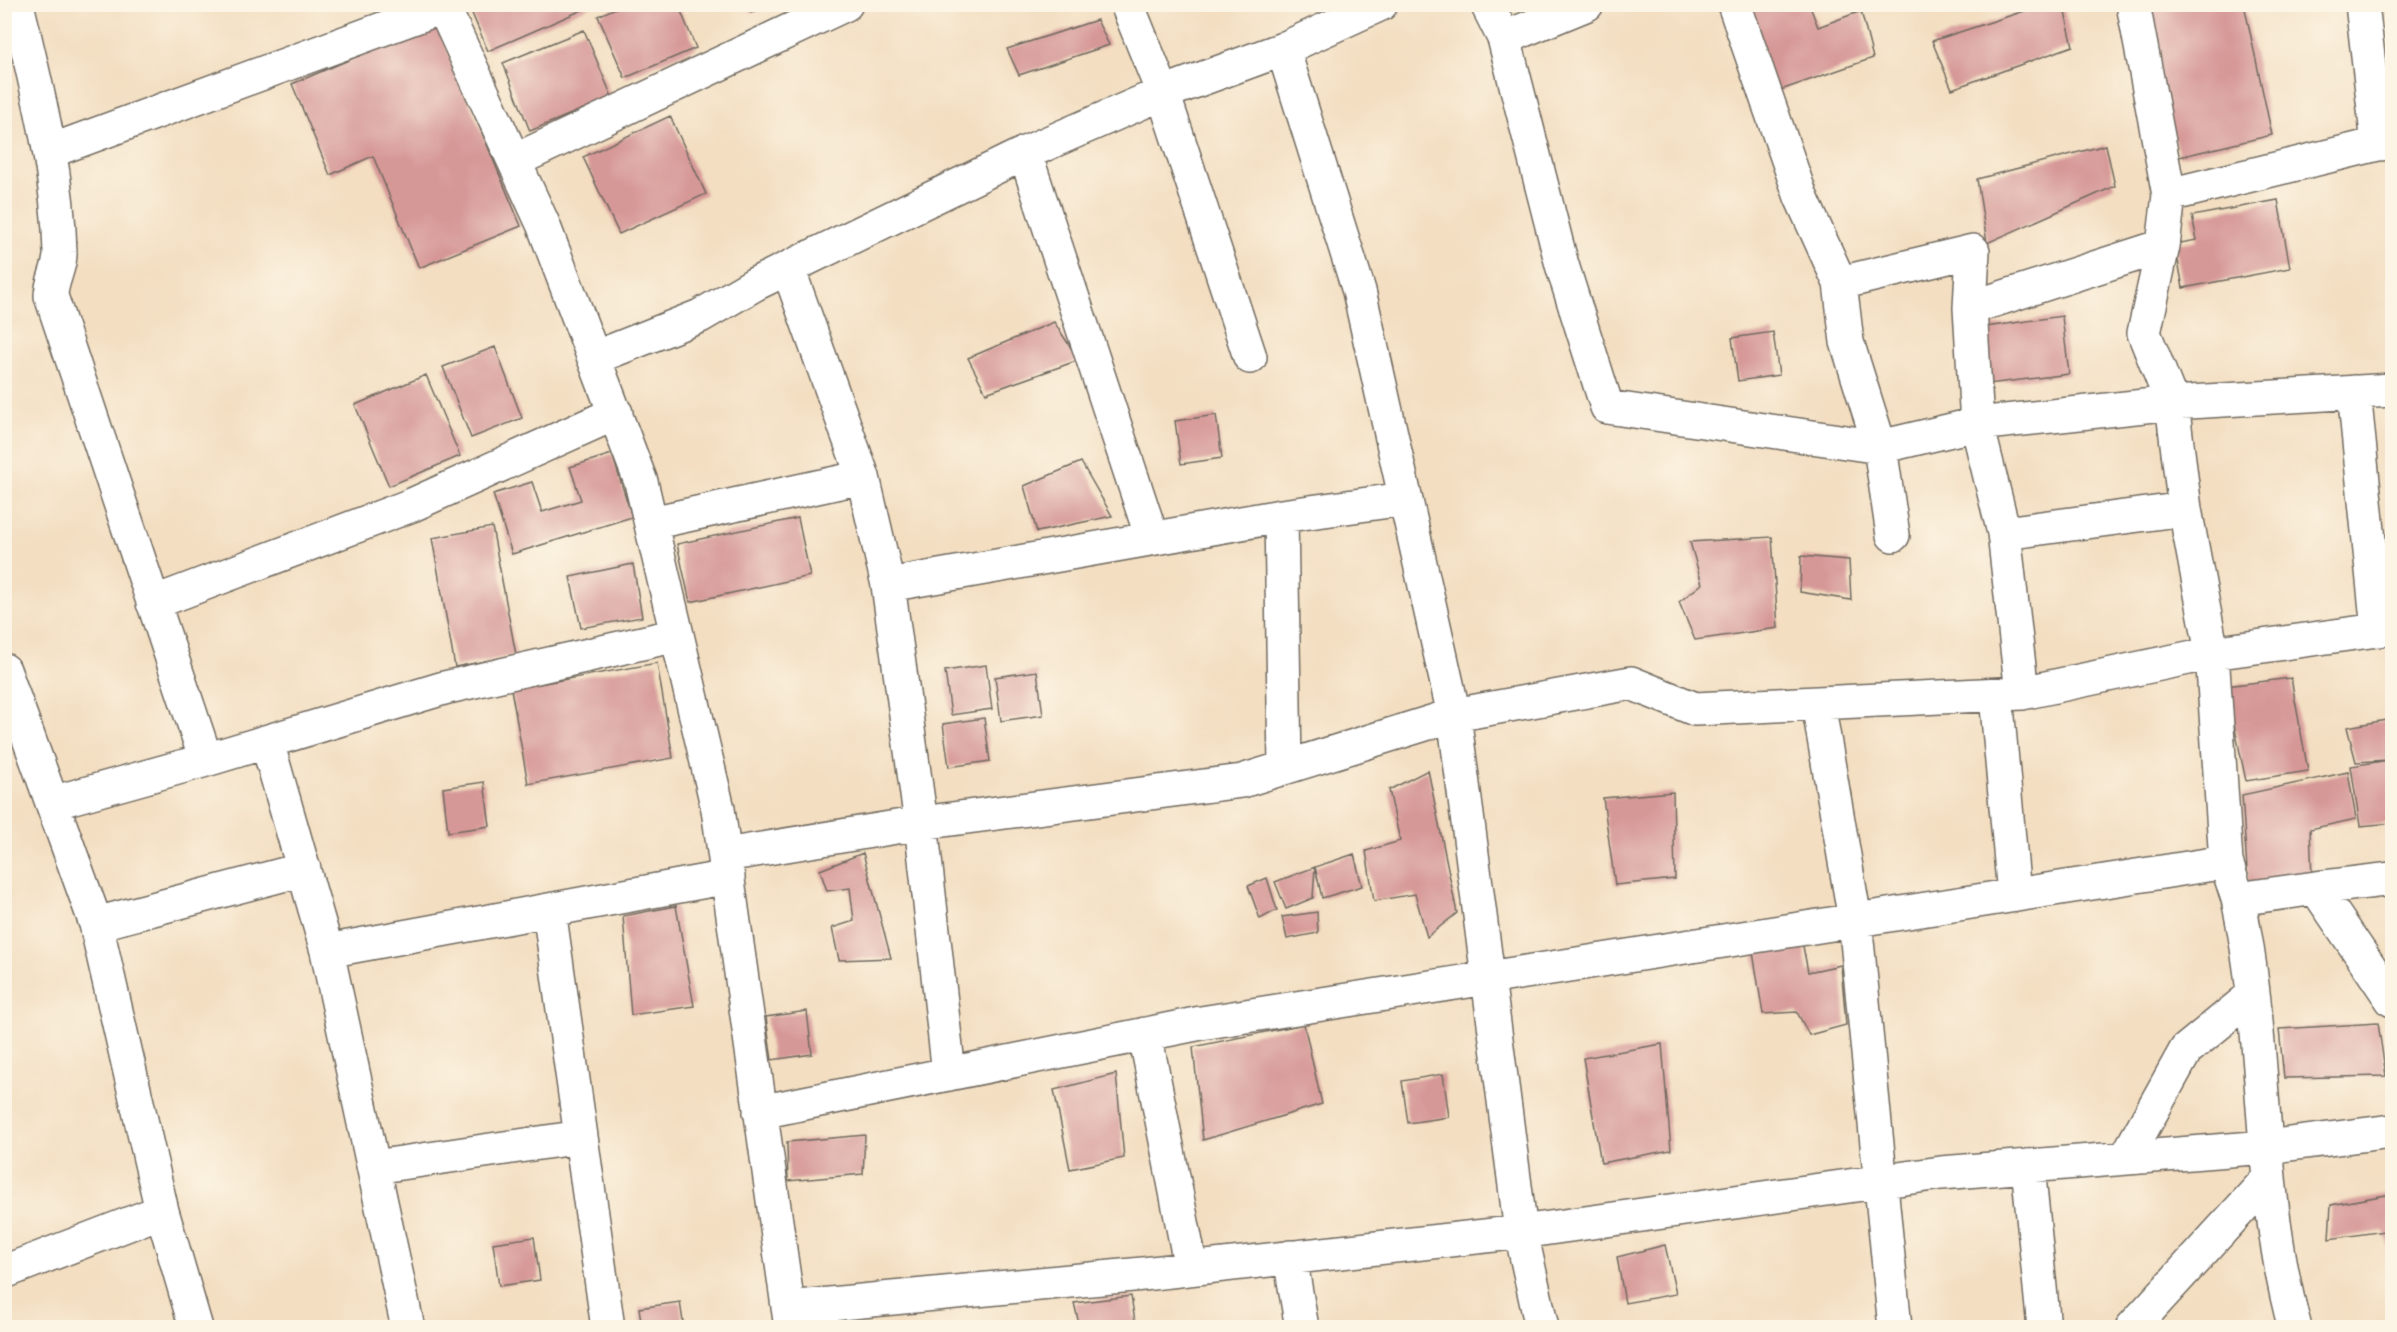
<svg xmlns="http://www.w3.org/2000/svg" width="2397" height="1332" viewBox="0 0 2397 1332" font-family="Dekko,sans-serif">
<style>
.building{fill:#d69897}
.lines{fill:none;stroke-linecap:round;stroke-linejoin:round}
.minor-casing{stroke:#716a60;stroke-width:36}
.minor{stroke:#fff;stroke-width:33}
</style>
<rect width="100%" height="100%" fill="#fcf5e5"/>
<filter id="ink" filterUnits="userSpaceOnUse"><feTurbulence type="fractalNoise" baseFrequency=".0167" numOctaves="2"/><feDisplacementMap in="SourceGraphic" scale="12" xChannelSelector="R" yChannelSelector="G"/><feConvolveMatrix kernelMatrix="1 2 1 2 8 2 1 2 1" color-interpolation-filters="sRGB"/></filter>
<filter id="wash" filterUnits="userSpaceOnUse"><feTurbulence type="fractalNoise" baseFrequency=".008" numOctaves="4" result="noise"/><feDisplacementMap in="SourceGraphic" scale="24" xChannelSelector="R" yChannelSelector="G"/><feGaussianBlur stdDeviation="1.35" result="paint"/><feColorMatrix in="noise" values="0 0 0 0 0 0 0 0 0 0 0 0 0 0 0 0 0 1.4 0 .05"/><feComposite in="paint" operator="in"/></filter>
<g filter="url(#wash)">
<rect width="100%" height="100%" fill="#f3dec1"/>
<g id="blocks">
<path class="building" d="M468,4H596L488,51Z
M624,4H678L696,48L625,78L598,16Z
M747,4H770L751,13Z
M1746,4H1809L1818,27L1861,11L1873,58L1775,92Z
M2046,4H2063L2073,46L1952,89L1932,41Z
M2189,4H2244L2272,135L2179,157L2143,14Z
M1097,20L1109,45L1019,75L1007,49Z
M436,23L521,226L419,268L373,156L330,175L292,84Z
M584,30L612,97L530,131L503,63Z
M670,116L706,194L619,234L583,157Z
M2106,145L2115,186L1987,243L1977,179Z
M2278,200L2290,268L2183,288L2175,244L2197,240L2192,216Z
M2062,316L2069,374L1988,384L1986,327Z
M1054,322L1079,360L986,393L968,358Z
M1773,332L1779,375L1738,381L1732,338Z
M495,347L522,418L471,438L443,367Z
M426,375L460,456L389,486L355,405Z
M1216,415L1222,458L1181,464L1175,421Z
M612,454L632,517L512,554L493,494L532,482L542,512L581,500L570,467Z
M1081,462L1112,516L1037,532L1024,486Z
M798,518L810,576L690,602L677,544Z
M492,527L516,655L455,667L432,538Z
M1772,537L1778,628L1695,640L1679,602L1702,584L1690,542Z
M1801,556L1849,560L1851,600L1800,592Z
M633,564L642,617L581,628L570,577Z
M657,663L673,758L528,784L511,689Z
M986,665L992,709L951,715L945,671Z
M1037,671L1043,715L1001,721L995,677Z
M2291,678L2308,771L2246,781L2226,686Z
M984,718L990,761L949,767L943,724Z
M2392,719V823L2360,826L2351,766L2389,760L2356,762L2347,727Z
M1428,770L1457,913L1427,937L1415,894L1374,901L1366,851L1400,841L1389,790Z
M2348,772L2356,819L2310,829L2312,877L2248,884L2242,795Z
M484,782L490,826L448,832L443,788Z
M1673,792L1675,879L1615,885L1603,798Z
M863,853L891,958L839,960L832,928L854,921L850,888L827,891L820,870Z
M1354,854L1362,886L1322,898L1315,867Z
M1315,867L1313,898L1286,909L1275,882Z
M1267,878L1277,910L1260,919L1248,886Z
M676,906L694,1006L631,1015L623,916Z
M1317,912L1318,933L1287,939L1282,917Z
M1802,941L1808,972L1841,965L1846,1025L1809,1035L1797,1012L1763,1014L1753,952Z
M807,1011L812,1054L772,1060L766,1017Z
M2378,1023L2386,1076L2284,1078L2279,1029Z
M1304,1024L1322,1104L1203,1140L1193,1047Z
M1662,1044L1671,1150L1601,1163L1583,1058Z
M1116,1074L1124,1158L1070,1169L1054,1090Z
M1443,1074L1449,1117L1408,1123L1402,1081Z
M865,1135L863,1174L788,1181L787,1142Z
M2392,1194V1259L2384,1231L2329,1239L2331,1205Z
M534,1237L540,1280L499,1286L493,1243Z
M1665,1245L1676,1294L1625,1303L1617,1257Z
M1131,1296L1136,1328H1080L1074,1303Z
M680,1302L684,1328H642L639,1308Z"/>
</g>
</g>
<g filter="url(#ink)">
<use href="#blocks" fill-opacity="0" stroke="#716a60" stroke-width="1.5"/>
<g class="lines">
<g class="minor-casing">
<path id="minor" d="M17,4C36,86 58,167 60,252C61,266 51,281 51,296L206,760
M442,4L543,224L641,482L718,809L791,1328
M1127,4L1163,93L1250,357
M1487,4L1504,38L1562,265L1607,407L1880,447L1977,424L2172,403L2392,390
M1734,4L1801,197L1840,283L1847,342L1880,447L1893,535
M2133,4L2169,195L2163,246L2144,333L2172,403L2185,509L2212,653L2226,862L2238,899L2316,888L2392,1000
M2362,4L2378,144
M1504,38L1587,4
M1283,49L1359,291L1454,715L1521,1232L1542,1328
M51,151L442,7
M1025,153L1152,538
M514,161L846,4
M2169,195L2378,144L2392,143
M788,268L863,477L888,585L921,823L949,1074
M1840,283L1973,251L1970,308L1977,424L2004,533L2022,693
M1970,308L2163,246
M594,358L700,316L755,284L1025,153L1163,93L1283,49L1381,4
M2354,392L2378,630
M1281,516L1285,767
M651,523L863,477
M2004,533L2185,509
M888,585L1281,516L1404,499
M153,603L412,505L616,413
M4,670L96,924L162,1211L196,1328
M1996,695L2014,895
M1818,703L1855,920L1895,1328
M267,742L327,951L408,1328
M52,803L206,760L444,688L677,635
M725,855L921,823L1242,781L1454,715L1631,683L1695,709L2022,693L2212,653L2392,628
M2316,888L2392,879
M2238,899C2269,1040 2256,1188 2295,1328
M549,910L608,1328
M96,924L304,869
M327,951L728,877
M1145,1034L1191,1268
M760,1112L1201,1023L2226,862
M2126,1158L2186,1050L2253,995
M2028,1166L2044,1328
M374,1167L581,1137
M1290,1257L1302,1328
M4,1272L162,1211
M788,1308L1143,1274L1521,1232L1941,1173L2266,1147L2392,1131
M2132,1328L2269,1178"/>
</g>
<use href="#minor" class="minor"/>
</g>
</g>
<rect width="2397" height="1332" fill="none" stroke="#fcf5e5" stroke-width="24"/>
</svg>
